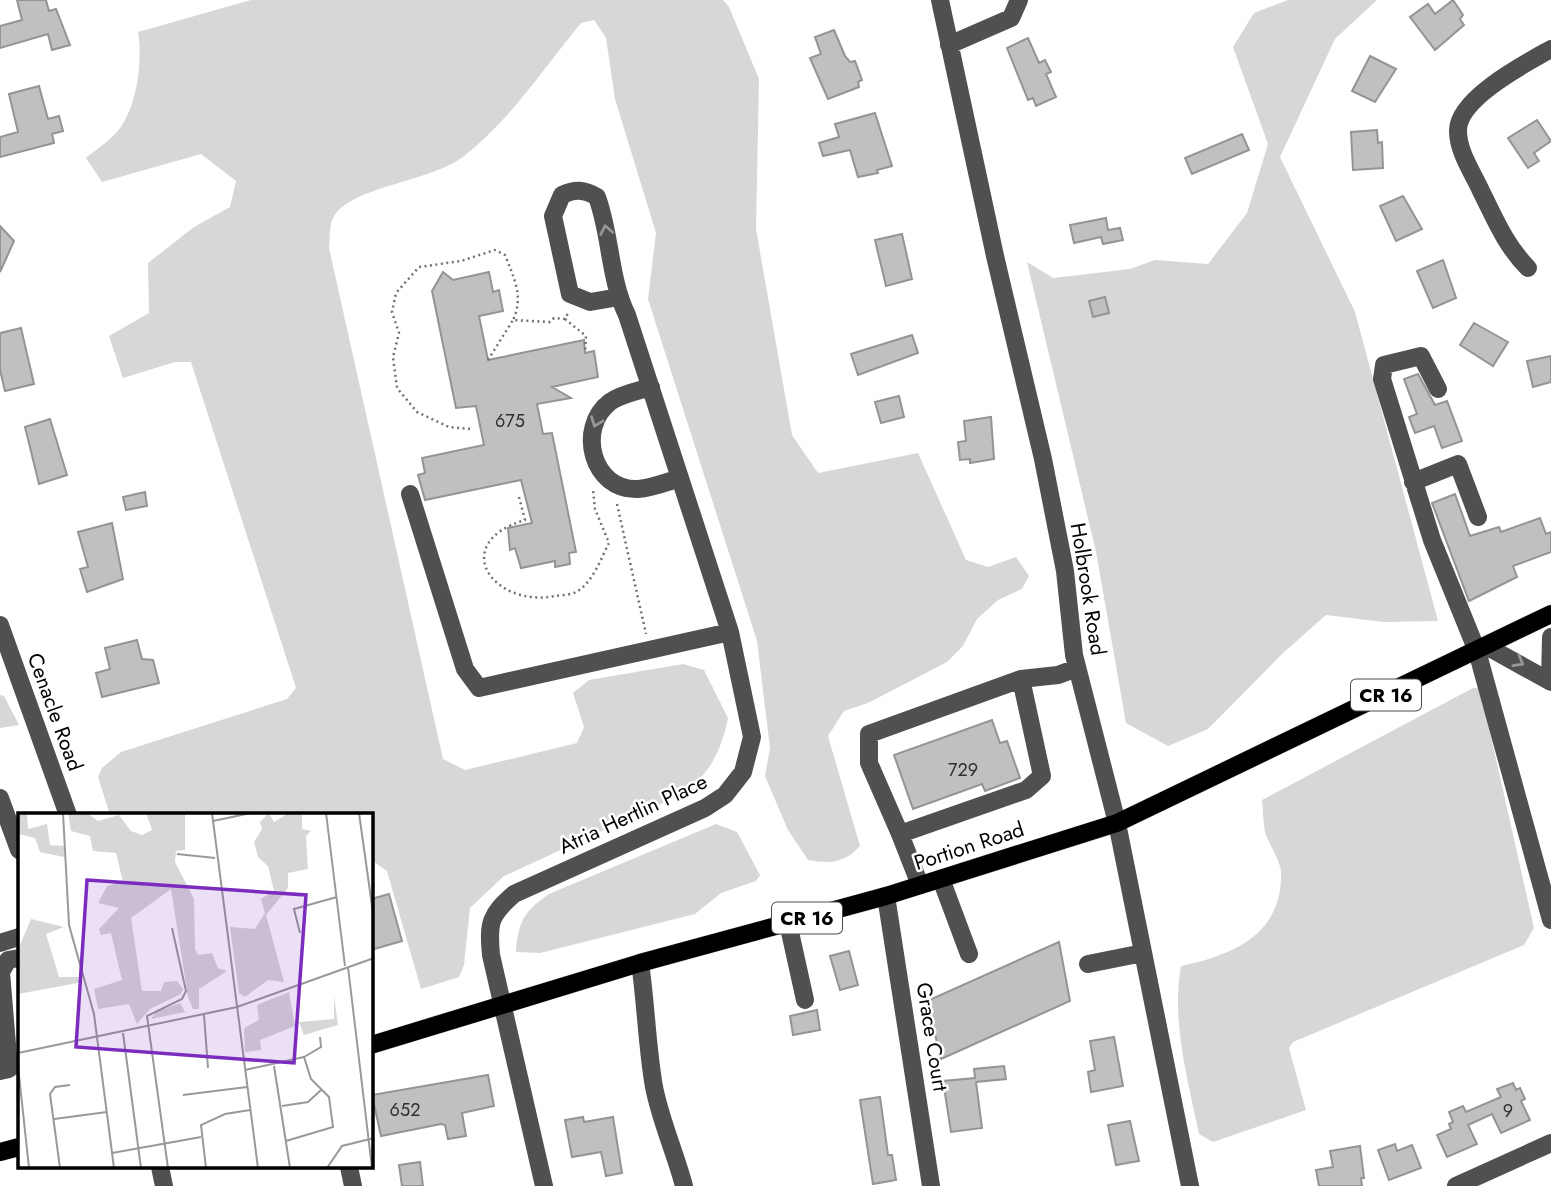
<svg xmlns="http://www.w3.org/2000/svg" width="1551" height="1186" viewBox="0 0 1551 1186" font-family="Jost,sans-serif">
<style>
.green{fill:#d7d7d7}
.building{fill:#c0c0c0;stroke:#949494;stroke-width:2}
.lines{fill:none;stroke-linecap:round;stroke-linejoin:round}
.major-casing{stroke:#dbdbdb;stroke-width:19}
.path{stroke:#727272;stroke-width:2.5;stroke-dasharray:2 3.5;stroke-linecap:butt}
.minor{stroke:#505050;stroke-width:18}
.major{stroke:#000;stroke-width:18}
.oneway{stroke:#969696}
.labels{text-anchor:middle;stroke-width:5;stroke-linejoin:round;paint-order:stroke}
.number-label{font-size:18px;fill:#303030}
.shield{fill:#fff;stroke:#4c4c4c;stroke-width:2}
.shield-label{font-size:19px;font-weight:bold;fill:#000}
.street-label{font-size:21px;fill:#000;stroke:#fff}
.inset-road{fill:none;stroke:#999;stroke-width:2}
.view{fill:#7b2cbf;fill-opacity:0.15;stroke:#7b2cbf;stroke-width:3.5}
.inset-edge{fill:none;stroke:#000;stroke-width:3.5}
</style>
<rect width="100%" height="100%" fill="#fff"/>
<path class="green" d="M251,0H723L729,7L759,79L756,229L792,435L818,473L918,453L966,560L988,567L1016,557L1029,576L1022,589L998,600L977,619L963,646L947,662L868,703L844,711L828,736L860,846C845,863 829,864 808,860L788,830L765,776L770,748L757,641L648,299L656,233L615,99L606,38L594,20L581,23C544,68 510,120 464,156C431,182 355,185 334,216C329,224 330,239 329,248L443,759L465,770L577,743L584,727L573,693L589,680L683,664L704,670L728,718C721,752 709,776 680,795L504,876L470,908L464,965L459,977L421,989L387,871L371,860V815H110L98,777L102,768L121,752L287,699L296,688L191,362H175L123,378L109,336L149,313L148,263L194,227L230,207L236,181L201,154L102,182L86,158C95,150 107,143 116,133C137,111 143,60 138,32Z
M1288,0H1377L1335,39L1280,157L1355,312L1438,621L1383,622L1326,615L1283,653L1208,729L1168,746L1126,723L1096,552L1027,262L1053,278L1130,269L1155,260L1208,264L1247,213L1268,144L1233,47L1254,13Z
M1473,688H1480L1534,928L1524,945L1293,1042L1289,1048L1306,1110L1213,1142L1199,1134C1188,1080 1171,1021 1181,966C1232,955 1283,935 1281,872C1280,859 1269,845 1265,832C1263,822 1263,810 1262,800Z
M0,695L4,696L19,725L0,728Z
M716,824L737,832L760,875L756,881L721,893L695,914L540,953L516,952C518,922 524,911 549,894Z"/>
<path class="building" d="M17,0H46L49,11L56,9L70,45L52,50L48,34L0,48V26L22,20Z
M1453,0L1463,15L1460,19L1464,25L1435,50L1410,17L1428,4L1435,14Z
M834,30L845,56L850,62L855,61L862,80L858,82L859,87L828,99L810,58L821,54L815,37Z
M1028,38L1039,63L1045,60L1051,72L1046,74L1056,97L1036,106L1033,98L1028,100L1007,48Z
M1370,56L1396,69L1375,102L1352,91Z
M39,86L48,119L59,116L63,131L52,134L54,143L0,157V137L18,132L9,94Z
M875,113L892,166L877,170L878,173L858,177L850,150L823,156L819,143L839,137L835,124Z
M1537,120L1551,141L1534,153L1539,161L1528,168L1508,138Z
M1377,130L1378,143L1382,142L1383,168L1353,170L1351,132Z
M1242,134L1249,150L1192,174L1185,158Z
M1403,196L1422,229L1396,241L1380,206Z
M1106,218L1108,230L1120,228L1123,240L1103,244L1101,237L1074,243L1070,225Z
M0,226L14,241L0,272Z
M902,234L912,279L886,286L875,240Z
M1443,260L1456,298L1433,308L1417,271Z
M443,272L453,280L489,272L493,292L499,290L503,311L479,316L488,360L584,340L585,353L594,351L598,377L552,387L571,398L537,404L543,434L552,433L576,552L569,553L570,564L555,567V561L521,568L515,548L510,550L508,528L532,523L521,480L425,500L418,475L425,473L422,458L484,445L476,406L456,408L432,291Z
M1105,297L1109,313L1093,317L1089,301Z
M1474,323L1508,342L1493,366L1460,345Z
M21,328L34,384L5,391L0,370V333Z
M912,335L918,353L858,375L851,354Z
M1551,356V382L1533,387L1527,361Z
M1418,374L1435,405L1447,401L1462,441L1442,448L1434,426L1415,433L1409,417L1417,414L1404,379Z
M899,396L904,417L881,423L875,402Z
M991,417L994,459L970,463V459L960,460L958,442L966,441L964,421Z
M50,419L67,475L39,484L25,427Z
M145,492L147,506L126,510L123,497Z
M1455,494L1470,536L1499,527L1501,532L1540,518L1546,534L1551,532V552L1513,566L1517,577L1469,601L1432,503Z
M112,523L123,579L87,592L80,569L88,567L78,532Z
M137,640L142,659L153,660L159,683L102,697L96,673L110,669L105,648Z
M992,720L1000,743L1007,741L1020,778L985,791L982,784L913,809L894,755Z
M389,894L402,941L371,950V899Z
M1059,942L1070,1001L941,1059L927,1001Z
M849,951L858,985L840,990L830,956Z
M817,1010L820,1030L793,1035L790,1016Z
M1114,1037L1123,1086L1091,1092L1088,1072L1095,1070L1090,1041Z
M1004,1066L1006,1079L976,1082L982,1128L951,1132L943,1081L975,1078L974,1069Z
M488,1075L494,1106L462,1113L466,1136L448,1139L445,1125L441,1124L381,1136L372,1095Z
M1513,1083L1516,1090L1520,1088L1525,1099L1521,1101L1530,1120L1501,1133L1492,1114L1468,1125L1477,1144L1447,1157L1437,1135L1451,1129L1449,1124L1453,1122L1449,1112L1463,1106L1466,1112L1501,1097L1497,1089Z
M880,1097L888,1155H892L896,1180L873,1184L860,1100Z
M583,1117L584,1122L613,1117L622,1173L606,1176L601,1152L572,1157L565,1120Z
M1130,1121L1139,1161L1116,1165L1108,1125Z
M1395,1144L1397,1151L1412,1145L1421,1168L1389,1180L1378,1150Z
M1360,1146L1364,1178H1361L1362,1186H1319L1316,1170L1333,1167L1330,1151Z
M420,1162L423,1186H402L399,1165Z"/>
<g class="lines">
<g class="major-casing">
<path id="major" d="M371,1045L640,963L886,896L1117,823L1551,614
M0,1152L19,1147"/>
</g>
<path class="path" d="M565,319L586,336L585,353
M488,360L513,320
M470,429L449,427L417,412L397,388L393,357L399,333L392,312L396,293L419,267L461,261L495,250L505,255C514,278 524,297 513,320L550,322L554,318L565,319L569,311
M519,497L525,520C448,543 492,608 555,596C562,595 571,595 576,592C593,583 601,558 609,543L595,509L593,490
M617,504L646,634"/>
<path class="minor" d="M940,0L995,256L1043,459L1065,571L1074,655L1117,823L1190,1186
M949,45L1011,18L1019,0
M1528,268C1506,246 1495,219 1481,191C1473,173 1458,152 1458,131C1457,99 1526,63 1551,49
M651,387C638,391 621,394 610,402C576,428 592,491 638,489C652,488 667,482 680,478
M1438,389L1421,356L1384,365L1382,379L1432,540L1477,651L1551,920
M1413,482L1458,464L1478,517
M410,494L465,669L479,688L730,632
M0,625L68,815
M1486,646L1551,682
M1021,679L1042,776L1026,790L900,834L869,763V734L1021,679L1058,675L1077,668
M1550,681L1551,637
M0,798L19,850
M900,834L920,885
M941,879L969,954
M886,896L931,1186
M788,923L805,1000
M0,943L19,937
M640,963C646,1004 647,1047 654,1087C661,1122 675,1152 684,1186
M1088,964L1143,953
M0,1071L9,1069L1,972L8,960L19,958
M160,1167L164,1186
M349,1167L353,1186
M544,1186L491,955C488,922 490,915 514,894L705,808L725,795L743,772L752,737L730,632L627,315C609,278 611,235 597,197C584,189 575,189 562,195L553,216L570,294L590,302L619,297
M1456,1186L1551,1143"/>
<use href="#major" class="major"/>
</g>
<defs><path id="oneway-chevron" d="M-2-3.5L2.5 0L-2 3.5" fill="none" stroke-width="1.6" stroke-linecap="round" stroke-linejoin="round" transform="scale(1.75)"/></defs>
<g class="oneway">
<use href="#oneway-chevron" transform="translate(606 230) rotate(-101)"/>
<use href="#oneway-chevron" transform="translate(596 422) rotate(111)"/>
<use href="#oneway-chevron" transform="translate(1519 662) rotate(29)"/>
</g>
<g class="labels">
<g class="number-label">
<text x="510" y="427">675</text>
<text x="963" y="776">729</text>
<text x="405" y="1116">652</text>
<text x="1508" y="1117">9</text>
</g>
<g class="shield">
<rect x="1351" y="679.5" width="70" height="31" rx="5"/>
<rect x="772" y="902.5" width="70" height="31" rx="5"/>
</g>
<g class="shield-label">
<text x="1386" y="702">CR 16</text>
<text x="807" y="925">CR 16</text>
</g>
<g class="street-label">
<text transform="translate(1088 589) rotate(81)" y="7">Holbrook Road</text>
<text transform="translate(55 712) rotate(70)" y="7">Cenacle Road</text>
<text transform="translate(633 814) rotate(-25)" y="7">Atria Hertlin Place</text>
<text transform="translate(969 846) rotate(-18)" y="7">Portion Road</text>
<text transform="translate(932 1037) rotate(81)" y="7">Grace Court</text>
</g>
</g>
<g transform="translate(18 813)">
<rect width="355" height="355" fill="#fff"/>
<path d="M0,0H9L10,16L29,11L32,32L46,33V44L22,39L17,25L0,21ZM50,0H69L80,8L101,2L113,18L124,22L134,17L128,0H167V37L158,38L157,49L176,86L177,136L180,142L194,140L200,155L209,158L181,176V196H175L170,184L153,76L113,105L124,178H143L146,169L159,168L165,176L163,181L132,196L119,211L111,191L80,196L76,176L104,167L93,120L83,122L81,116L101,95L80,90L89,73L105,69L98,40L75,38L72,23L53,18ZM251,0L256,9L271,0H284V16L293,18L288,23L290,56L270,60V75L248,102L266,169L250,167L227,184L221,180L212,114L237,116L247,100L243,86L256,78L250,53L240,44L236,29L244,16L242,9ZM13,106L46,114L28,121L41,164H61L65,169L0,181V137ZM271,179L277,213L242,227L243,237L227,239L226,215L241,207L239,192ZM316,183L320,212L286,222L281,209L316,206ZM162,190L167,199L133,206L138,199Z" fill="#d7d7d7"/>
<path class="inset-road" d="M45,0L51,112L76,201L96,355M194,0L240,355M308,0L327,153M341,0L356,107M195,8L233,0M159,41L197,45M282,120L276,96L319,84M330,154L354,355M186,202L190,255M105,220L123,355M0,240L219,194L356,145M286,244L303,234L302,224M0,253L11,355M256,253L272,355M227,257L286,244L293,266L311,284L315,314L268,328M165,282L229,274M264,293L290,289L303,277M36,306L89,299M94,340L183,324M42,355L32,281L37,274L52,272M150,355L129,203L164,186L168,178L154,115M188,355L183,312L207,301L232,297M309,355L324,333L356,325"/>
<path class="view" d="M69,67L288,82L276,250L58,234Z"/>
<rect width="355" height="355" class="inset-edge"/>
</g>
</svg>
